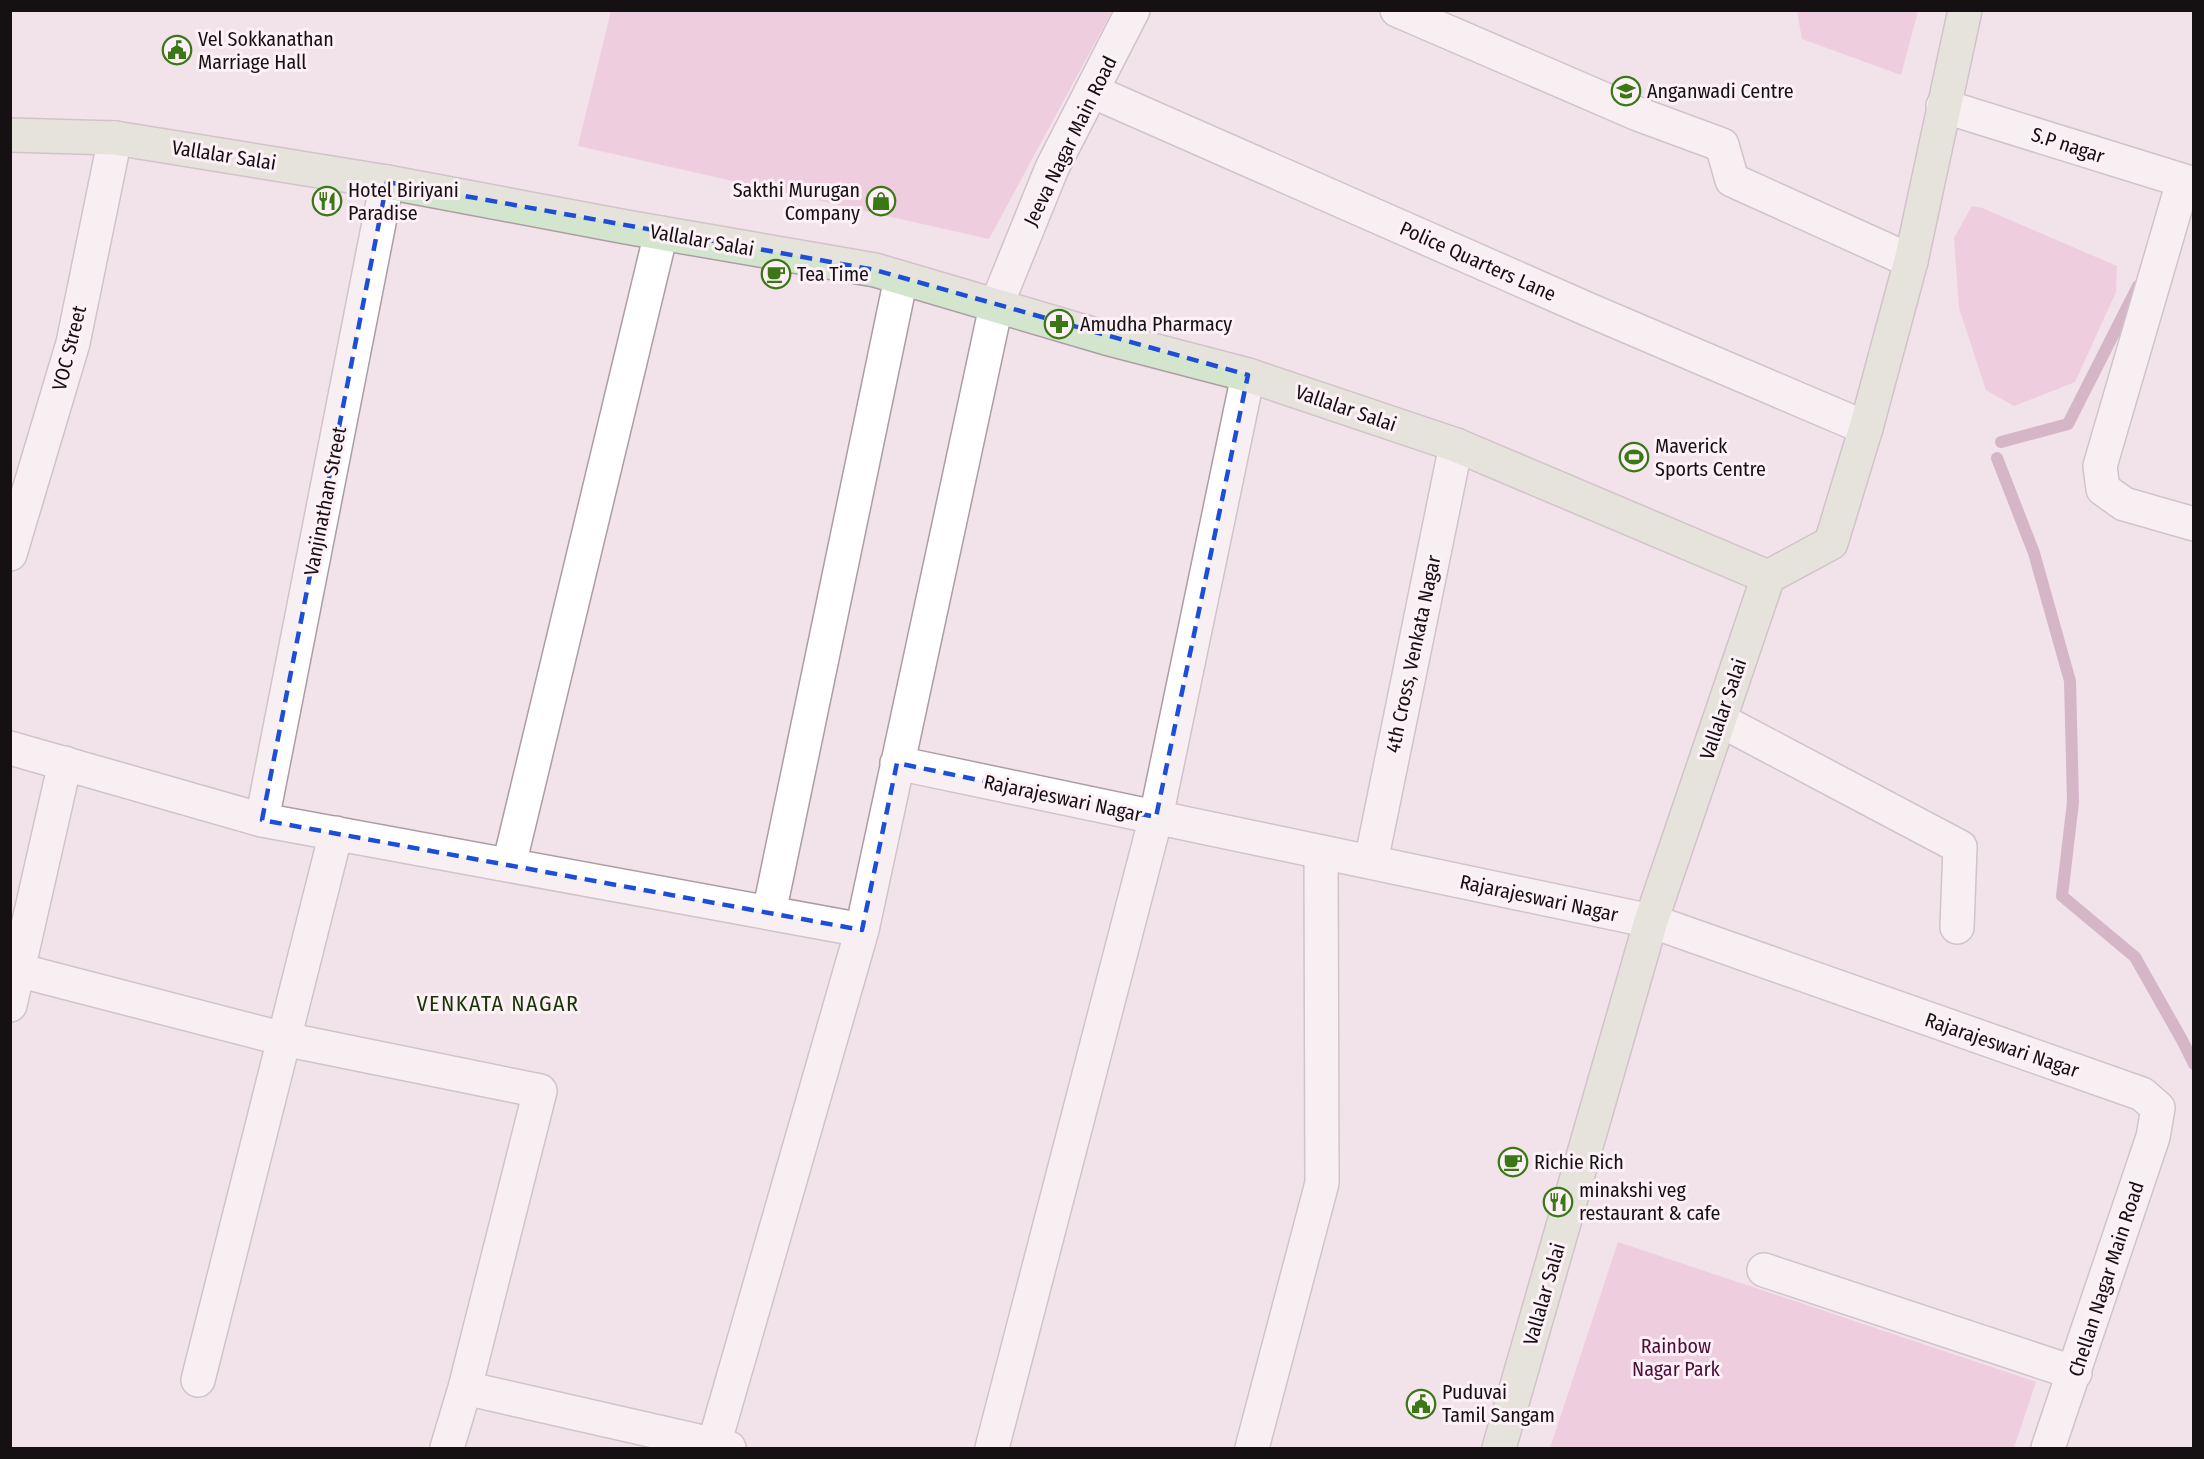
<svg xmlns="http://www.w3.org/2000/svg" width="2204" height="1459" viewBox="0 0 2204 1459" font-family="'Fira Sans Condensed',sans-serif">
<style>
.green{fill:#e8b5d1}
.lines{fill:none;stroke-linecap:round;stroke-linejoin:round}
.stream{stroke:#b2819d;stroke-width:12}
.street-casing{stroke:#ac9da5;stroke-width:36}
.secondary-casing{stroke:#ac9da5;stroke-width:36}
.street{stroke:#fff;stroke-width:33}
.secondary{stroke:#d4e5cd;stroke-width:33}
.marked{fill:none;stroke:#1d4ed8;stroke-width:4.5;stroke-dasharray:12 8;stroke-linejoin:round}
.labels{text-anchor:middle;stroke-width:6;stroke-linejoin:round;paint-order:stroke}
.poi-label{font-size:20px;fill:#151012;stroke:#fdf0f7;text-anchor:start}
.street-label{font-size:20px;fill:#151012;stroke:#fdf0f7}
.park-label{font-size:20px;fill:#4b0f37;stroke:#fdf0f7}
.quarter-label{font-size:22px;letter-spacing:1.5px;fill:#173506;stroke:#fdf0f7}
</style>
<rect width="100%" height="100%" fill="#f2e2ea"/>
<path class="green" d="M611,11V10L1112,11L989,239L578,146Z
M1797,11H1918L1901,75L1802,39Z
M1972,206L1982,208L2117,266L2116,292L2075,382L2014,406L1986,390L1959,308L1954,238Z
M1618,1242L2036,1382L2014,1448H1550Z"/>
<g class="lines">
<path class="stream" d="M2001,442L2068,424L2138,286
M1997,458L2034,553L2070,681L2073,802L2062,896L2135,957L2182,1040L2194,1064"/>
<g class="street-casing">
<path id="street" d="M1397,10L1638,114L1722,145L1732,180L1911,261
M1092,91L1587,309L1866,428
M1943,106L2194,184
M2183,182L2100,466L2103,489L2124,504L2194,524
M10,554L73,343L115,138
M1720,720L1960,847L1957,927
M10,748L262,820L862,930
M897,763L1651,921L2142,1094L2158,1108L2153,1137L2048,1448
M262,820L387,182
M1371,862L1456,445
M509,865L661,233
M769,913L901,278
M10,968L284,1039L540,1091L465,1388L447,1448
M10,1005L65,763
M1764,1270L2075,1373
M198,1380L336,833
M465,1388L729,1448
M713,1448L862,930L996,306L1052,168L1133,10
M992,1448L1156,817L1248,375
M1252,1448L1322,1183L1321,852"/>
</g>
<g class="secondary-casing">
<path id="secondary" d="M10,135L115,138L387,182L626,227L875,270L1106,338L1248,375L1456,445L1768,577
M1768,577L1831,543L1866,428L1911,261L1965,10
M1499,1448L1651,921L1768,577"/>
</g>
<use href="#street" class="street"/>
<use href="#secondary" class="secondary"/>
</g>
<path d="M0 0H2204V1459H0ZM387,182L875,270L1248,375L1156,817L897,763L862,930L262,820Z" fill="#f2e2ea" fill-opacity=".55" fill-rule="evenodd"/>
<path class="marked" d="M387,182L875,270L1248,375L1156,817L897,763L862,930L262,820Z"/>
<defs>
<g id="civic-ring" transform="scale(1.5)"><circle r="9.5" fill="#fdf0f7" stroke="#397815" stroke-width="1.5"/><path d="M-.6-6.5H3V-4.5H.6V-3L4-1V1h2V6H-6V1h2V-1L-.6-3ZM-1.2 2.5V6h2.4V2.5Z" fill="#397815"/></g>
<g id="school-ring" transform="scale(1.5)"><circle r="9.5" fill="#fdf0f7" stroke="#397815" stroke-width="1.5"/><path d="M0-5L7-2L0 1L-7-2ZM-4 1L0 2.5L4 1V4Q0 6-4 4Z" fill="#397815"/></g>
<g id="restaurant-ring" transform="scale(1.5)"><circle r="9.5" fill="#fdf0f7" stroke="#397815" stroke-width="1.5"/><path d="M-5-6h1v4h1v-4h1v4h1v-4h1v5L-1.5 .5V6h-2V.5L-5-1ZM5-6V6H3V1.5H1.5Q1.5-4 5-6Z" fill="#397815"/></g>
<g id="shop-ring" transform="scale(1.5)"><circle r="9.5" fill="#fdf0f7" stroke="#397815" stroke-width="1.5"/><path d="M-5-2.5h2.3a2.7 3.5 0 0 1 5.4 0H5L5.5 6h-11ZM-1.5-2.5h3a1.5 2.3 0 0 0-3 0Z" fill="#397815"/></g>
<g id="cafe-ring" transform="scale(1.5)"><circle r="9.5" fill="#fdf0f7" stroke="#397815" stroke-width="1.5"/><path d="M-5.5-4.5H6V0H3Q3 3.5 0 3.5H-2.5Q-5.5 3.5-5.5 0ZM3-3.2v2h1.7v-2ZM-6 4.5H4V6H-6Z" fill="#397815"/></g>
<g id="pharmacy-ring" transform="scale(1.5)"><circle r="9.5" fill="#fdf0f7" stroke="#397815" stroke-width="1.5"/><path d="M-2-6h4v4h4v4h-4v4h-4v-4h-4v-4h4Z" fill="#397815"/></g>
<g id="stadium-ring" transform="scale(1.5)"><circle r="9.5" fill="#fdf0f7" stroke="#397815" stroke-width="1.5"/><path d="M0-5a6.5 5 0 1 0 0 10a6.5 5 0 1 0 0-10ZM-3.5-1.8h7v3.6h-7Z" fill="#397815"/></g>
</defs>
<g fill-rule="evenodd">
<use href="#civic-ring" x="177" y="50"/>
<use href="#school-ring" x="1626" y="91"/>
<use href="#restaurant-ring" x="327" y="201"/>
<use href="#shop-ring" x="881" y="201"/>
<use href="#cafe-ring" x="776" y="274"/>
<use href="#pharmacy-ring" x="1059" y="324"/>
<use href="#stadium-ring" x="1634" y="457"/>
<use href="#cafe-ring" x="1513" y="1162"/>
<use href="#restaurant-ring" x="1558" y="1202"/>
<use href="#civic-ring" x="1421" y="1404"/>
</g>
<g class="labels">
<g class="poi-label">
<text x="198" y="46">Vel Sokkanathan<tspan x="198" dy="23">Marriage Hall</tspan></text>
<text x="1647" y="98">Anganwadi Centre</text>
<text x="348" y="197">Hotel Biriyani<tspan x="348" dy="23">Paradise</tspan></text>
<text x="860" y="197" text-anchor="end">Sakthi Murugan<tspan x="860" dy="23">Company</tspan></text>
<text x="797" y="281">Tea Time</text>
<text x="1080" y="331">Amudha Pharmacy</text>
<text x="1655" y="453">Maverick<tspan x="1655" dy="23">Sports Centre</tspan></text>
<text x="1534" y="1169">Richie Rich</text>
<text x="1579" y="1197">minakshi veg<tspan x="1579" dy="23">restaurant &amp; cafe</tspan></text>
<text x="1442" y="1399">Puduvai<tspan x="1442" dy="23">Tamil Sangam</tspan></text>
</g>
<g class="street-label">
<text transform="translate(1070 141) rotate(-64)" y="7">Jeeva Nagar Main Road</text>
<text transform="translate(2068 145) rotate(18)" y="7">S.P nagar</text>
<text transform="translate(224 155) rotate(9)" y="7">Vallalar Salai</text>
<text transform="translate(702 240) rotate(10)" y="7">Vallalar Salai</text>
<text transform="translate(1478 261) rotate(24)" y="7">Police Quarters Lane</text>
<text transform="translate(69 348) rotate(-76)" y="7">VOC Street</text>
<text transform="translate(1346 408) rotate(19)" y="7">Vallalar Salai</text>
<text transform="translate(325 501) rotate(-79)" y="7">Vanjinathan Street</text>
<text transform="translate(1413 654) rotate(-78)" y="7">4th Cross, Venkata Nagar</text>
<text transform="translate(1723 709) rotate(-71)" y="7">Vallalar Salai</text>
<text transform="translate(1063 798) rotate(12)" y="7">Rajarajeswari Nagar</text>
<text transform="translate(1539 898) rotate(12)" y="7">Rajarajeswari Nagar</text>
<text transform="translate(2002 1045) rotate(19)" y="7">Rajarajeswari Nagar</text>
<text transform="translate(2106 1279) rotate(-72)" y="7">Chellan Nagar Main Road</text>
<text transform="translate(1544 1294) rotate(-74)" y="7">Vallalar Salai</text>
</g>
<g class="park-label">
<text x="1676" y="1353">Rainbow<tspan x="1676" dy="23">Nagar Park</tspan></text>
</g>
<g class="quarter-label">
<text x="498" y="1011">VENKATA NAGAR</text>
</g>
</g>
<rect width="2204" height="1459" fill="none" stroke="#151012" stroke-width="24"/>
</svg>
